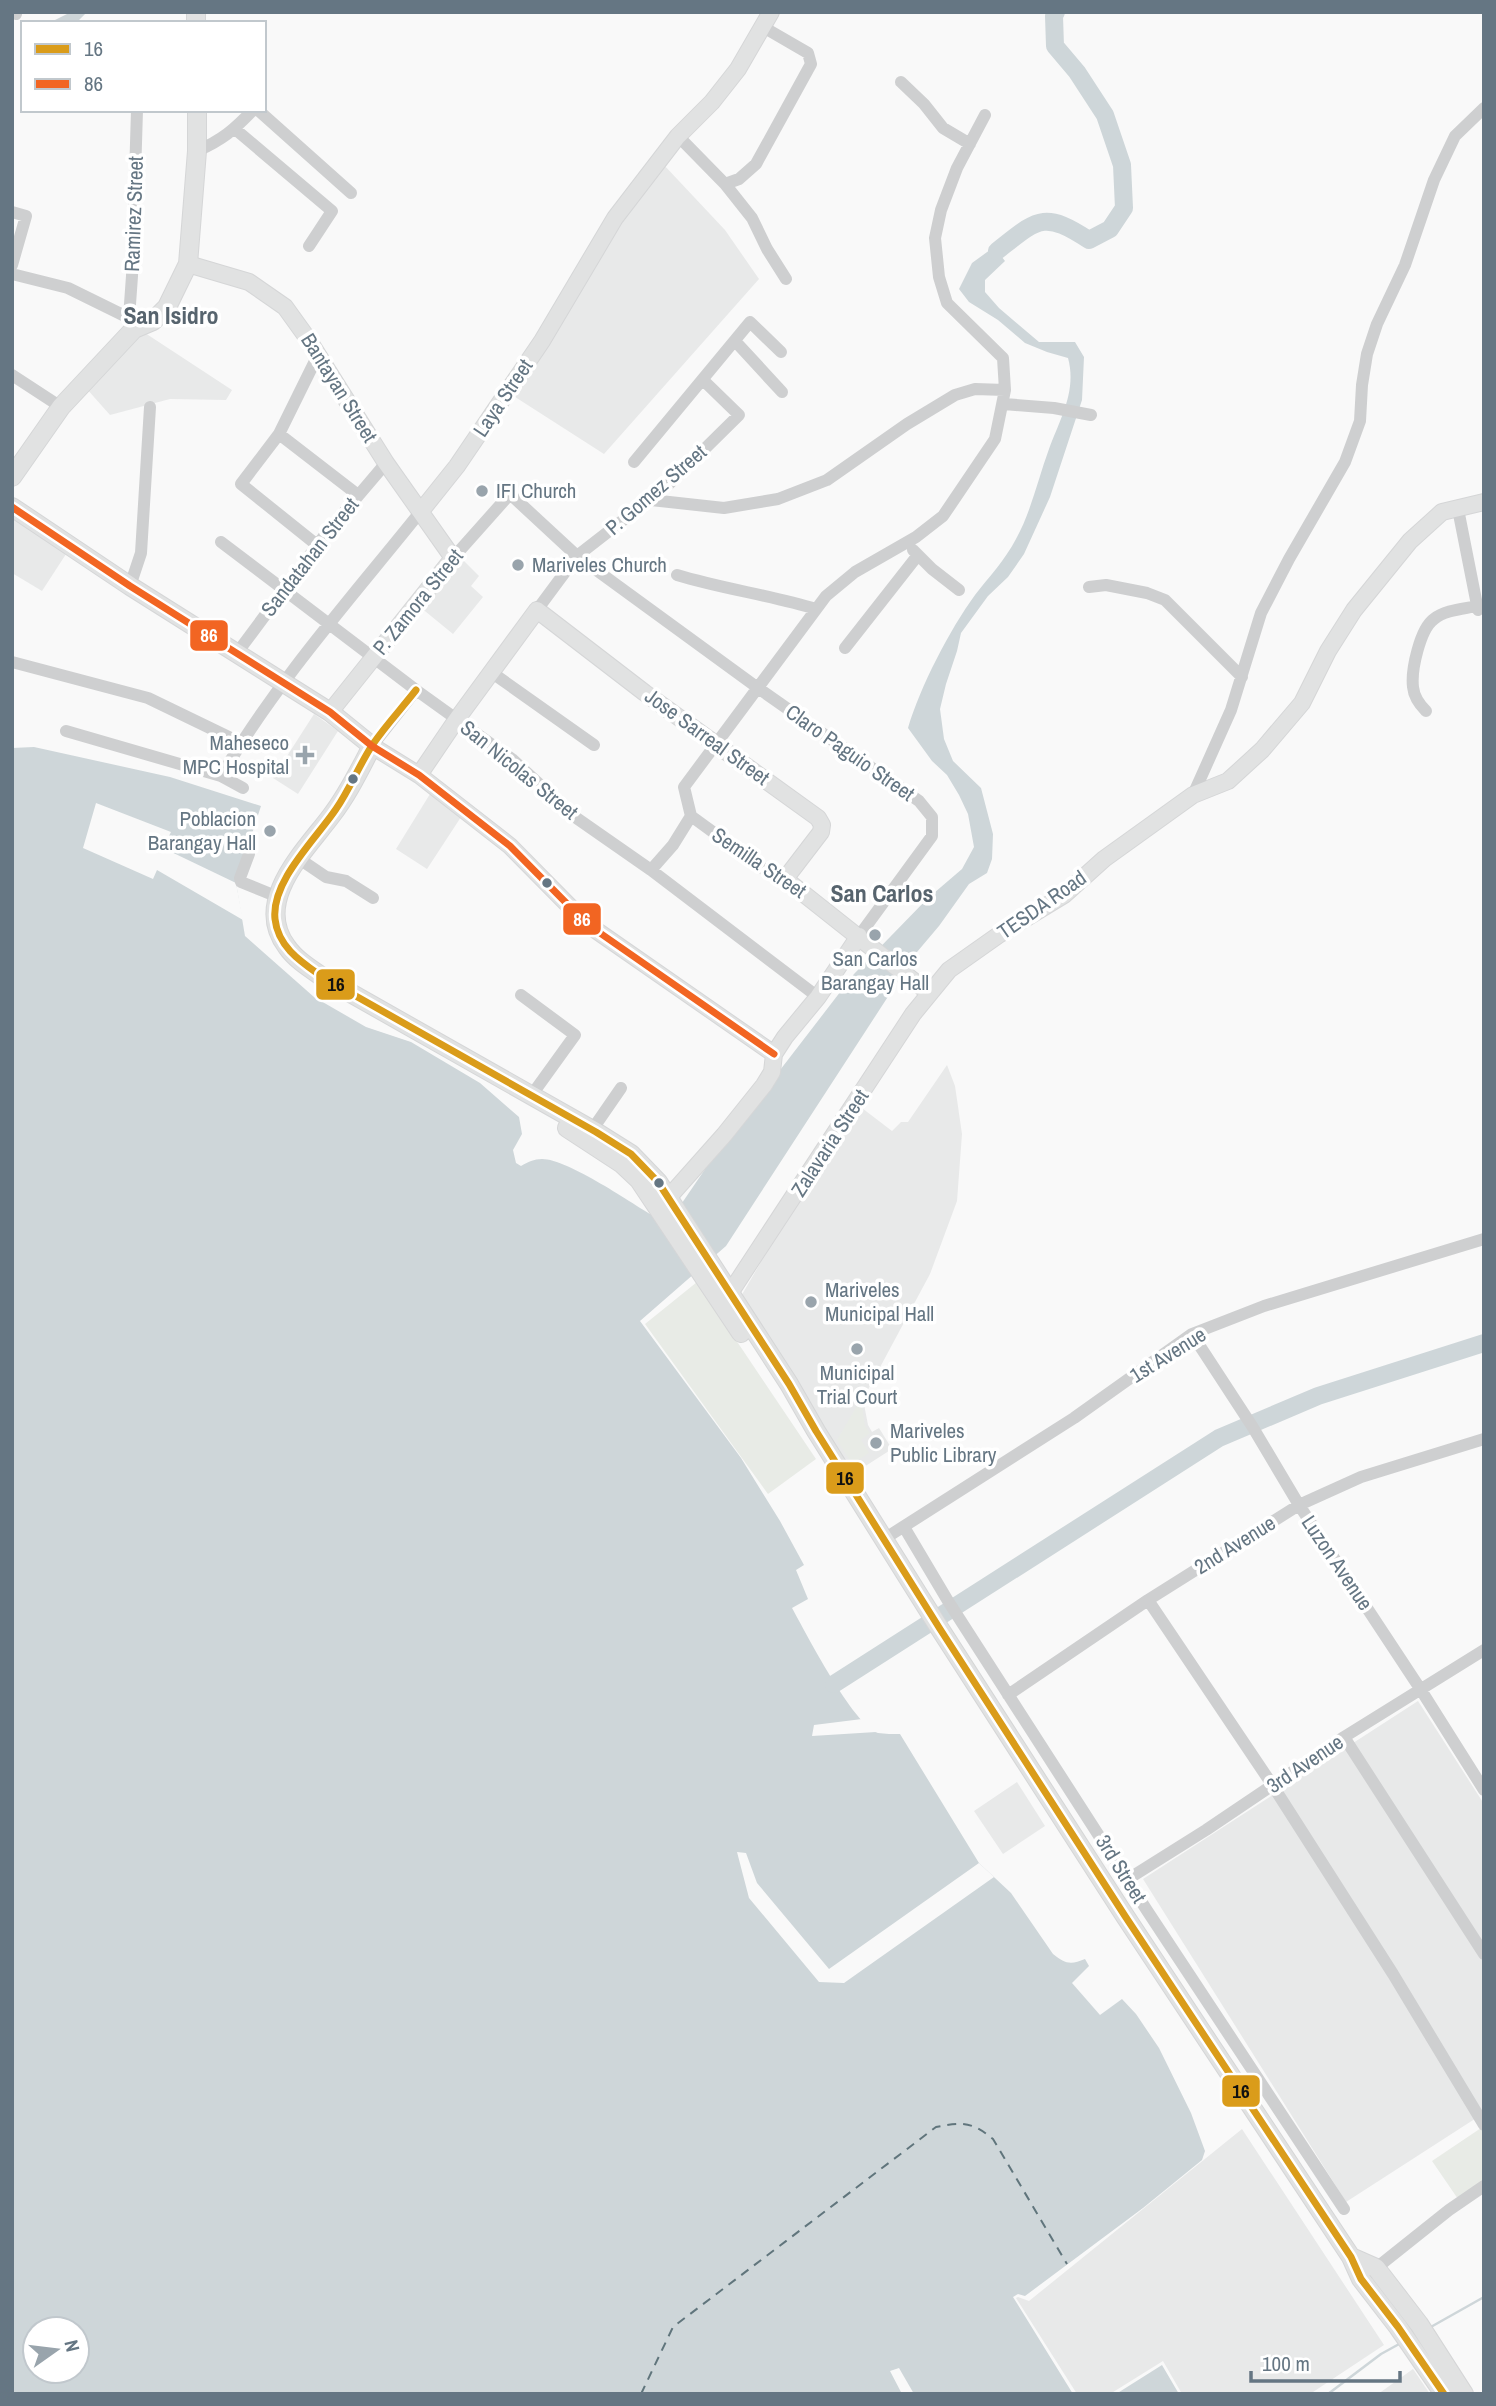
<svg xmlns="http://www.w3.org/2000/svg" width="1496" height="2406" viewBox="0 0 1496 2406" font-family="'Archivo Narrow',sans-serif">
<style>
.built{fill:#e8e9e9}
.green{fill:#e8ebe6}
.water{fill:#ced6d9;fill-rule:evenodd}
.pier{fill:#f9f9f9}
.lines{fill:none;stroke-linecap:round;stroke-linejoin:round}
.stream{stroke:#ced6d9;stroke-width:2.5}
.river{stroke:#ced6d9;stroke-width:18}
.ferry{stroke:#60757c;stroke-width:2;stroke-dasharray:9 7;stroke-linecap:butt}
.secondary-casing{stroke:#d5d6d7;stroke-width:18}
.primary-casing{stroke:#d5d6d7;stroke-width:20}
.street{stroke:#cecfd0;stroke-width:12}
.secondary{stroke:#e1e2e2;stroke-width:16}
.primary{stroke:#e1e2e2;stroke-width:18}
.bus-1-casing{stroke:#fff;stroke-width:12}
.bus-2-casing{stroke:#fff;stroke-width:12}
.bus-1{stroke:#da9c1a;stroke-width:7}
.bus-2{stroke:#f26522;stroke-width:7}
.poi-dot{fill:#99a4ac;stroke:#fff;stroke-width:2.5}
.bus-dot{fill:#657683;stroke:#fff;stroke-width:2.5}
.labels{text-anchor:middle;stroke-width:7;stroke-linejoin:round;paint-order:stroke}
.street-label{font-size:21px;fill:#657683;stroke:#fff}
.poi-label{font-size:21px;fill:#657683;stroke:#fff;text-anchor:start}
.quarter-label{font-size:24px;font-weight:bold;fill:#57646e;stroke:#fff}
.line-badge{stroke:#fff;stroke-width:2.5}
.badge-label{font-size:19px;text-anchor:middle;font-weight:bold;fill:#fff}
.pale-badge-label{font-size:19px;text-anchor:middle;font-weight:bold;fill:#111}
</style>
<rect width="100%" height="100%" fill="#f9f9f9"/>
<path class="built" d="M663,164L725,230L759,279L604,454L512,395L650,179Z
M142,331L232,390L226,400L170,399L110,415L86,388Z
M13,517L68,551L42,591L12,573Z
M461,558L479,576L471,586L483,597L453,634L420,607Z
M314,714L338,731L298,794L273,778Z
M430,794L461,817L427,869L396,849Z
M947,1065L955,1086L962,1134L957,1201L930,1274L863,1399L868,1425L872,1432L879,1428L892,1449L853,1474L740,1298L800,1195L858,1105L892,1131L901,1122H908Z
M1418,1701L1484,1804V2113L1346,2202L1143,1879Z
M1017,1782L1045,1826L1003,1854L974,1811Z
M1242,2129L1384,2345L1310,2394H1182L1163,2361L1110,2394H1077L1016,2298L1018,2297L1029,2301Z
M1413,2369L1430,2394H1378Z"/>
<path class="green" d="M697,1282L816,1459L768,1494L645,1324Z
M861,1399L865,1426L870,1433L861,1440L869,1453L852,1464L837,1440Z
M1484,2126V2182L1458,2199L1432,2161Z"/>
<path class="water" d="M71,12H87L76,23H49Z
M994,247L1005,261L985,280V292L999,308L1039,342H1075L1084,357L1082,400L1050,497L1024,554L1008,577L988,596L961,633L957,651L946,684L940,709L944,739L953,761L981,788L993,834L992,859L987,873L969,884L939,926L917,952L726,1246L640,1321L741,1458L780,1521L804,1565L796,1570L808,1599L792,1608C806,1633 853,1725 878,1733C885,1734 893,1734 900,1734L979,1863L1011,1893L1053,1954C1065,1964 1071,1965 1085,1959L1089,1966L1072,1983L1100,2015L1122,1999L1136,2014L1159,2048L1191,2113L1205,2151L1202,2160L1143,2208L1025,2296L1018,2294L1013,2297L1073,2394H12V748L34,747L170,777L261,806L236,883L245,936L314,997L366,1027L411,1042L480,1083L519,1117L522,1134L513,1150L516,1163L521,1166C528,1162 534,1159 542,1159C568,1159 633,1204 658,1219L682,1203L714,1156L854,974L927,899L962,869L974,847L968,814L959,795L947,775L932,761L908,728C920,687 950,629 975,595C989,577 1005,560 1016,539C1031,512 1038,479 1049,449C1060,419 1077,391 1068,358L1047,352L1025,343L998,320L969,302L959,289L972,263ZM35,2329H77V2371H35Z
M1162,2365L1179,2394H1116Z"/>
<path class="pier" d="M96,803L171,832L163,848L236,883L243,920L157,870L153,879L83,848Z
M862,1719L876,1732L812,1736L814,1725Z
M737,1852L746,1853L757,1883L829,1969L979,1863L994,1877L844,1983L819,1982L749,1898Z
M899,2368L914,2394H902L890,2371Z"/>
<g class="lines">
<path class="stream" d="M1429,2328L1484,2297
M1328,2394L1381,2354L1401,2343"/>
<path class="river" d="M997,251C1038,219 1043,210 1089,240L1110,229L1124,208L1122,165L1105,115L1077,72L1055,46L1054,16L1056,12
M834,1684L1219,1438L1318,1396L1484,1343"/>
<path class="ferry" d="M641,2394L673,2327L936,2127C962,2122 971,2121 993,2139L1067,2264"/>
<g class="secondary-casing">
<path id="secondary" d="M188,264L249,282L285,307L308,339L386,463L453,558L330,712
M421,511L457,466L542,341L615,218L678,136L712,102L738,69L771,12
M372,746L419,775L510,846L587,924L774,1054
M419,775L457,719L537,610L645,693L818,818L822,825L821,832L785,879L929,993
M774,1054L785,1037L818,997L859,936
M668,1198L724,1135L764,1085L772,1072L774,1054
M730,1293L913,1014L949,970L1000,934L1064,895L1104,859L1193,795L1228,781L1262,750L1302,703L1328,651L1354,610L1410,541L1442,512L1484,502"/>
</g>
<g class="primary-casing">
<path id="primary" d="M196,12V23
M12,477L61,407L134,329L153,321L167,307L188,264L197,151V110
M12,507L130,586L330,712L372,746C360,769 348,794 331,816C305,851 252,901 287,947C296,960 311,969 324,978L596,1132L631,1154L658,1182L789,1384L816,1431L940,1629L1125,1916L1351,2257L1361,2279L1398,2327L1444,2394
M567,1128L622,1164L639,1180L741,1333
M1351,2257L1376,2268L1419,2324L1464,2394"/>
</g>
<path class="street" d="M12,13L16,14
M901,82L924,104L943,128L970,144
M258,110L351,193
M235,129L332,211L309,246
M678,136L725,184L739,179L756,164L811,64L808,53L763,27
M197,151C222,140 234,130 253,110
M725,184L752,218L767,249L786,279
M12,212L26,216L12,265
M12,274L68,288L129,318L132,325
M129,318L132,276L137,110
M735,341L782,392
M12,375L61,407
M1004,404L1054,408L1091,415
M279,434L358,495
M634,462L750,322L781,352
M651,500L724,508L778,499L827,480L907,424L955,395L975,389L1005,390
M1458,509L1478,610
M221,542L416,690L512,759L575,817L651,870L818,997
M317,545L241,484L279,434L318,355
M913,550L932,569L959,590
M453,558L510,494L577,556L758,688L919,801L932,817V836L859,936
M677,575C723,589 770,595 816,609
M130,586L141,553L150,407
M1089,587L1106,585L1147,593L1165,600L1242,677
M537,610L577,556L667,486L739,415L703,380
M845,648L918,555
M237,653L324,536L386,463
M12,662L148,698L241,743
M491,672L594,745
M1426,711C1419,704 1414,697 1413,687C1411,670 1420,629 1434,619C1445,610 1463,609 1477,606
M66,731L221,776L243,788
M372,746L416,690
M221,776C277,681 352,597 421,511
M1193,795L1231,710L1261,613L1289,559L1345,462L1360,421L1362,385L1367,354L1377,324L1405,265L1434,180L1455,136L1484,108
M691,816L776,878L785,879
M249,854L240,878L241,882L278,897
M298,858L326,877L346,881L373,898
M651,870L673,845L691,816L684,787L826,596L855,572L916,537L943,516L995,439L1005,390L1003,358L947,303L939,277L935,238L941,210L957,168L985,115
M521,995L575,1035L531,1096
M592,1130L621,1088
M1192,1334L1252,1426L1299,1505L1421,1690L1484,1790
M904,1527L948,1601L1148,1912L1344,2209
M884,1539L1074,1418L1192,1334L1264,1306L1484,1239
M1148,1600L1273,1786L1393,1974L1484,2125
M1008,1695L1148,1600L1299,1505L1361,1477L1484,1439
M1344,1737L1484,1954
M1128,1879L1206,1830L1344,1737L1484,1650
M1370,2273L1449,2210L1484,2186"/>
<use href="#secondary" class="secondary"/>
<use href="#primary" class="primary"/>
<g class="bus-1-casing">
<path id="bus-1" d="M416,690C402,708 386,725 373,744C359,765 350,789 336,809C316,839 271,881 275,919C278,948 303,963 324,978L596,1132L631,1154L658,1182L789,1384L816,1431L940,1629L1125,1916L1351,2257L1361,2279L1398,2327L1444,2394"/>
</g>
<g class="bus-2-casing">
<path id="bus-2" d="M12,507L130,586L330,712L372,746L419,775L510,846L587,924L774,1054"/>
</g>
<use href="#bus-1" class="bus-1"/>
<use href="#bus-2" class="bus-2"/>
</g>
<g class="poi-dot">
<circle cx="482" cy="491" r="7"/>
<circle cx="518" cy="565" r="7"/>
<path d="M301.5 744.5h7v7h7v7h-7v7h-7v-7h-7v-7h7z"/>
<circle cx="270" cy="831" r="7"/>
<circle cx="875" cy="935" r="7"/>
<circle cx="811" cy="1302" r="7"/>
<circle cx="857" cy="1349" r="7"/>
<circle cx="876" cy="1443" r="7"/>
</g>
<g class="bus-dot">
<circle cx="353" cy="779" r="6"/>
<circle cx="547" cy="883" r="6"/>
<circle cx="659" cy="1183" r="6"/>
</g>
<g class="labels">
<g class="street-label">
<text transform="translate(134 214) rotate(-88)" y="7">Ramirez Street</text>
<text transform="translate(339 388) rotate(58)" y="7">Bantayan Street</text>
<text transform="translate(503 398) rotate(-56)" y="7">Laya Street</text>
<text transform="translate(656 490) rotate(-41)" y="7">P. Gomez Street</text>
<text transform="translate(310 557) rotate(-52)" y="7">Sandatahan Street</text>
<text transform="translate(418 602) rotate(-51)" y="7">P. Zamora Street</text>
<text transform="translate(707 737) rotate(36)" y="7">Jose Sarreal Street</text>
<text transform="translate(850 753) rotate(35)" y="7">Claro Paguio Street</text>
<text transform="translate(519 770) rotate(39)" y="7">San Nicolas Street</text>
<text transform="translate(759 863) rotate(34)" y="7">Semilla Street</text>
<text transform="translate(1042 905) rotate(-35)" y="7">TESDA Road</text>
<text transform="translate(830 1143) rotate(-57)" y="7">Zalavaria Street</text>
<text transform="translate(1168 1355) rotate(-32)" y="7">1st Avenue</text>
<text transform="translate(1235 1545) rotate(-32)" y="7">2nd Avenue</text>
<text transform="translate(1337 1563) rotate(56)" y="7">Luzon Avenue</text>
<text transform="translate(1305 1764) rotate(-34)" y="7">3rd Avenue</text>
<text transform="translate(1121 1869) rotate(58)" y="7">3rd Street</text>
</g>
<g class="poi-label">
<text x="496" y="498">IFI Church</text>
<text x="532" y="572">Mariveles Church</text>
<text x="289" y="750" text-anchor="end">Maheseco<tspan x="289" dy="24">MPC Hospital</tspan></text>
<text x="256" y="826" text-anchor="end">Poblacion<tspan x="256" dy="24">Barangay Hall</tspan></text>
<text x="875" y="966" text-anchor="middle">San Carlos<tspan x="875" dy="24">Barangay Hall</tspan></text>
<text x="825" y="1297">Mariveles<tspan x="825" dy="24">Municipal Hall</tspan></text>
<text x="857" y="1380" text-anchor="middle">Municipal<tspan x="857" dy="24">Trial Court</tspan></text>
<text x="890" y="1438">Mariveles<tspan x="890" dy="24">Public Library</tspan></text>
</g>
<g class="quarter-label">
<text x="171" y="324">San Isidro</text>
<text x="882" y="902">San Carlos</text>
</g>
</g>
<g class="line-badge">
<rect x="189" y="619" width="40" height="33" rx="7" fill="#f26522"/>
<rect x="562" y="902" width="40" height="34" rx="7" fill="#f26522"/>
<rect x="315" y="968" width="41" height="33" rx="7" fill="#da9c1a"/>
<rect x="825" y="1461" width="40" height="34" rx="7" fill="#da9c1a"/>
<rect x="1221" y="2074" width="40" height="34" rx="7" fill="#da9c1a"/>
</g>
<g class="badge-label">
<text x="209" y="642">86</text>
<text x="582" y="926">86</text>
</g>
<g class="pale-badge-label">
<text x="336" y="991">16</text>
<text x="845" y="1485">16</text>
<text x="1241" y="2098">16</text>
</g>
<rect width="1496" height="2406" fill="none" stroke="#657683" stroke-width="28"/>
<rect x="21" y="21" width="245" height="91" fill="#ffffff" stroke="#c1c8cd" stroke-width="2"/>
<rect x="35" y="44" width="35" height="10" fill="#da9c1a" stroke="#c1c8cd" stroke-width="2"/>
<text x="84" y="56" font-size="21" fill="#657683">16</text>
<rect x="35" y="79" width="35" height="10" fill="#f26522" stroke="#c1c8cd" stroke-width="2"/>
<text x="84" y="91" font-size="21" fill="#657683">86</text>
<g transform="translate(56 2350) rotate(76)"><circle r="33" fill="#ffffff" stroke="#c1c8cd" stroke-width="2"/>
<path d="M0-5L12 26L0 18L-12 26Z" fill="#99a4ac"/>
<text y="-10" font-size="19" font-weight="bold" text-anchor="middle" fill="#657683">N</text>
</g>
<path d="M1251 2371v10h149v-10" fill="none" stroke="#657683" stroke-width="3.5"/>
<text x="1262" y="2371" font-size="21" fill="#657683" stroke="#ffffff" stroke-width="5" paint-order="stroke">100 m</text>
</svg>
